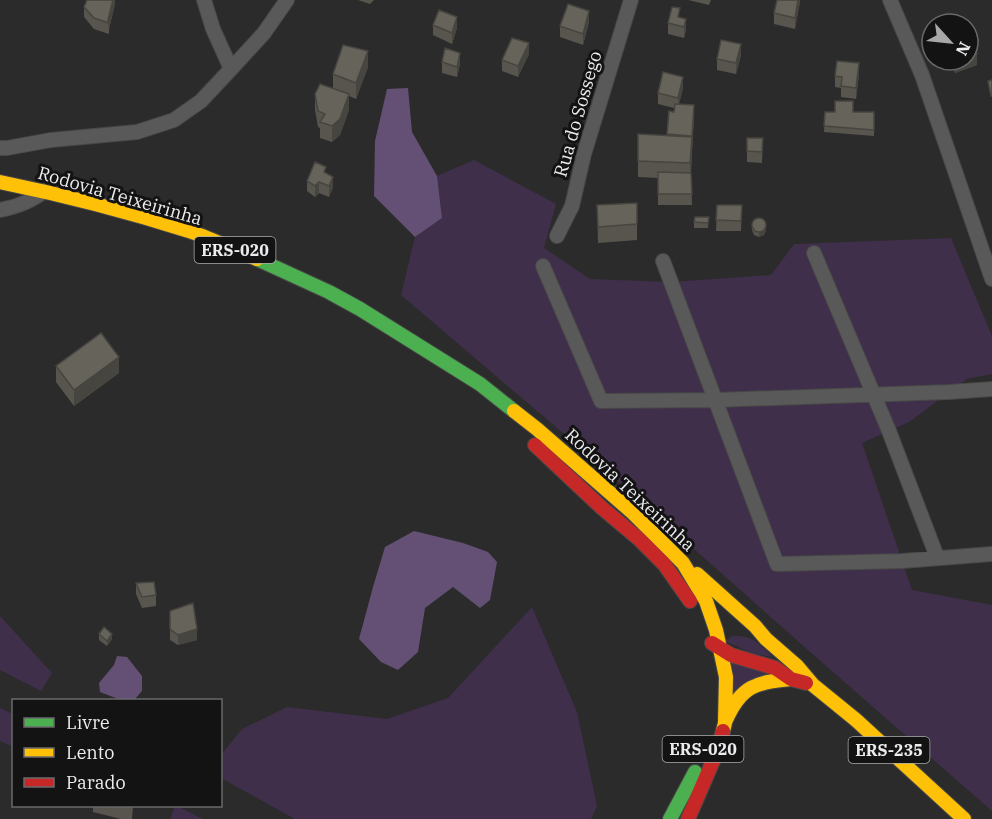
<svg xmlns="http://www.w3.org/2000/svg" width="992" height="819" viewBox="0 0 992 819" font-family="'IBM Plex Serif',serif">
<style>
.green{fill:#3f2f4a}
.water{fill:#655075}
.lines{fill:none;stroke-linecap:round;stroke-linejoin:round}
.street-casing{stroke:#474747;stroke-width:16}
.fast-casing{stroke:#474747;stroke-width:16}
.slow-casing{stroke:#474747;stroke-width:16}
.jam-casing{stroke:#474747;stroke-width:16}
.street{stroke:#595959;stroke-width:14}
.fast{stroke:#4caf50;stroke-width:14}
.slow{stroke:#ffc107;stroke-width:14}
.jam{stroke:#c62828;stroke-width:14}
.wall{fill:#57554d}
.shaded-wall{fill:#47453f}
.building{fill:#65635a;stroke:#47453f;stroke-width:1.5}
.labels{text-anchor:middle;stroke-width:6;stroke-linejoin:round;paint-order:stroke}
.shield{fill:#141314;stroke:#abaaac;stroke-width:1.5}
.shield-label{font-size:16px;font-weight:bold;fill:#ecebed}
.street-label{font-size:18px;fill:#ecebed;stroke:#141314}
</style>
<rect width="100%" height="100%" fill="#2b2b2b"/>
<path class="green" d="M474,160L556,204L544,248L590,279L671,282L771,275L794,244L951,238L992,336V374L967,379L909,422L862,443L912,590L992,605V811L825,665L570,439L401,295L415,237L442,218L437,176Z
M532,607L577,712L597,806L591,819H295L221,778V755L242,729L287,707L387,719L448,698Z
M0,616L52,673L41,691L0,670Z
M732,636C754,635 757,643 773,657L754,654L725,641Z
M730,662L768,672L733,695Z
M0,708L13,714V747L0,741Z
M175,806H177L203,819H170Z"/>
<path class="water" d="M408,88L412,132L437,176L442,218L415,237L374,196L375,141L387,89Z
M414,531L463,543L488,552L497,562L490,600L480,608L453,587L425,608L418,652L398,670L381,662L359,639L373,587L385,547Z
M117,656L127,657L142,676V691L135,699L121,700L100,692L99,683L114,665Z"/>
<g class="lines">
<g class="street-casing">
<path id="street" d="M204,0L213,29L231,69
M890,0L922,75L992,279
M0,148H7L51,140L137,132L174,120L201,101L231,69L264,33L287,0
M0,210C16,207 31,202 44,191
M557,236L572,206L584,154L631,0
M814,253L889,431L937,557
M663,261L777,564L902,561L992,554
M543,266L601,401L715,400L949,392L992,389"/>
</g>
<g class="fast-casing">
<path id="fast" d="M257,259L329,292L360,309L480,384L514,411
M670,819L695,772"/>
</g>
<g class="slow-casing">
<path id="slow" d="M0,182C64,195 127,211 189,231C212,239 235,250 257,259
M514,411L537,429L633,513L683,563L706,601L716,630L726,677L725,723L723,731
M697,574L755,626L766,639L797,666L813,685L856,720L964,819
M726,720C741,686 756,682 791,679"/>
</g>
<g class="jam-casing">
<path id="jam" d="M535,445L602,508L640,540L664,564L690,601
M712,643L731,655L775,668L791,679L806,683
M688,819L716,754L723,731"/>
</g>
<use href="#street" class="street"/>
<use href="#fast" class="fast"/>
<use href="#slow" class="slow"/>
<use href="#jam" class="jam"/>
</g>
<path class="wall" d="M115,0V4L109,29V34L94,29L84,17V7Z
M358,0H374L370,4Z
M688,0H711L709,5Z
M800,0L795,29L774,24V13Z
M680,17L686,30L684,38L668,34V23Z
M589,22L583,45L560,37V26Z
M433,25L457,28L452,44L433,35Z
M529,54L518,77L502,71V60Z
M741,55L736,74L717,70V59Z
M950,60H968L977,65L955,73Z
M442,62L460,64L457,77L442,73Z
M368,67L356,99L349,96V110L340,135L332,142L320,138V128L318,127L315,110V94L333,88V74Z
M859,74L856,99L841,97V88L835,87V76Z
M683,88L679,104L694,116L691,173L692,205H658V178L638,177V134L667,136L669,111L674,112V108L658,104V93Z
M825,112H874V136L824,132Z
M747,138H763L762,163L747,162Z
M326,173L333,187L329,197L319,193L315,197L307,191V181Z
M637,203V240L598,243L597,205Z
M717,205H742L741,231H716Z
M709,217L708,228H694V222Z
M752,224L766,230L764,235L759,237L754,235L752,230Z
M56,366L119,373L74,406L56,382Z
M136,583L156,595V606L142,608L136,594Z
M170,611L197,640L178,645L170,640Z
M99,634L112,639L107,646L99,640Z
M93,806H133L132,819H121L93,812Z"/>
<path class="shaded-wall" d="M113,0H115V4L109,29L108,20Z
M798,0H800V3L795,29V18Z
M589,11V22L583,45V34Z
M457,17V28L452,44V33Z
M686,19V30L684,38V27Z
M529,43V54L518,77V66Z
M741,44V55L736,74V63Z
M368,51V67L356,99V83Z
M460,53V64L457,77V67Z
M977,54V65L955,73V62L961,60H968V57Z
M859,63V74L856,99V88Z
M683,77V88L678,108V98Z
M349,94V110L340,135L332,142V126Z
M694,105V116L690,179V163Z
M333,177V187L329,197V186Z
M319,182V193L315,197V186Z
M766,225V230L764,235L759,237V232Z
M119,357V373L74,406V390Z
M197,629V640L178,645V635Z
M112,634V639L107,646V641Z"/>
<path class="building" d="M87,0H113L108,20L109,23L94,18L84,7Z
M777,0H798L795,18L774,13Z
M568,4L589,11L583,34L560,26Z
M672,7L680,8L678,17L686,19L684,27L668,23Z
M439,10L457,17L452,33L433,25Z
M970,35L977,54L968,57V36Z
M512,38L529,43L518,66L502,60Z
M721,40L741,44L736,63L717,59Z
M343,45L368,51L356,83L333,74Z
M445,48L460,53L457,67L442,62Z
M837,61L859,63L856,88L841,86L842,77L835,76Z
M663,72L683,77L678,98L658,93Z
M992,80V96H991L988,81Z
M320,84L349,94L340,119L332,126L320,122L325,114L318,111L315,94Z
M835,101H853V112H874V130L824,126L825,112H835Z
M675,104L694,105L692,136L667,134L669,111L674,112Z
M638,134L692,137L690,163L638,161Z
M747,138H763L762,152L747,151Z
M315,162L326,167L324,172L333,177L329,186L319,182L315,186L307,181Z
M658,172L691,173L692,194H658Z
M637,203V224L598,227L597,205Z
M717,205H742L741,221L716,220Z
M695,217H709L708,223L694,222Z
M752 225a7 7 0 1 1 14 0a7 7 0 1 1-14 0Z
M101,333L119,357L74,390L56,366Z
M154,582L156,595L142,597L136,583Z
M193,603L197,629L178,635L170,629V611Z
M104,627L112,634L107,641L99,634Z"/>
<g class="labels">
<g class="shield">
<rect x="194.5" y="237" width="81" height="26" rx="4.5"/>
<rect x="662.5" y="736" width="81" height="26" rx="4.5"/>
<rect x="848.5" y="737" width="81" height="26" rx="4.5"/>
</g>
<g class="shield-label">
<text x="235" y="256">ERS-020</text>
<text x="703" y="755">ERS-020</text>
<text x="889" y="756">ERS-235</text>
</g>
<g class="street-label">
<text transform="translate(578 114) rotate(-74)" y="6">Rua do Sossego</text>
<text transform="translate(120 196) rotate(16)" y="6">Rodovia Teixeirinha</text>
<text transform="translate(630 490) rotate(43)" y="6">Rodovia Teixeirinha</text>
</g>
</g>
<rect x="12" y="699" width="210" height="108" fill="#141314" stroke="#6a696b" stroke-width="1.5"/>
<rect x="24" y="718" width="30" height="9" fill="#4caf50" stroke="#6a696b" stroke-width="1.5"/>
<text x="66" y="729" font-size="18" fill="#ecebed">Livre</text>
<rect x="24" y="748" width="30" height="9" fill="#ffc107" stroke="#6a696b" stroke-width="1.5"/>
<text x="66" y="759" font-size="18" fill="#ecebed">Lento</text>
<rect x="24" y="778" width="30" height="9" fill="#c62828" stroke="#6a696b" stroke-width="1.5"/>
<text x="66" y="789" font-size="18" fill="#ecebed">Parado</text>
<g transform="translate(950 42) rotate(117)"><circle r="28" fill="#141314" stroke="#6a696b" stroke-width="1.5"/>
<path d="M0-4.5L10 22L0 15L-10 22Z" fill="#a8a8a9"/>
<text y="-9" font-size="16" font-weight="bold" text-anchor="middle" fill="#ecebed">N</text>
</g>
</svg>
